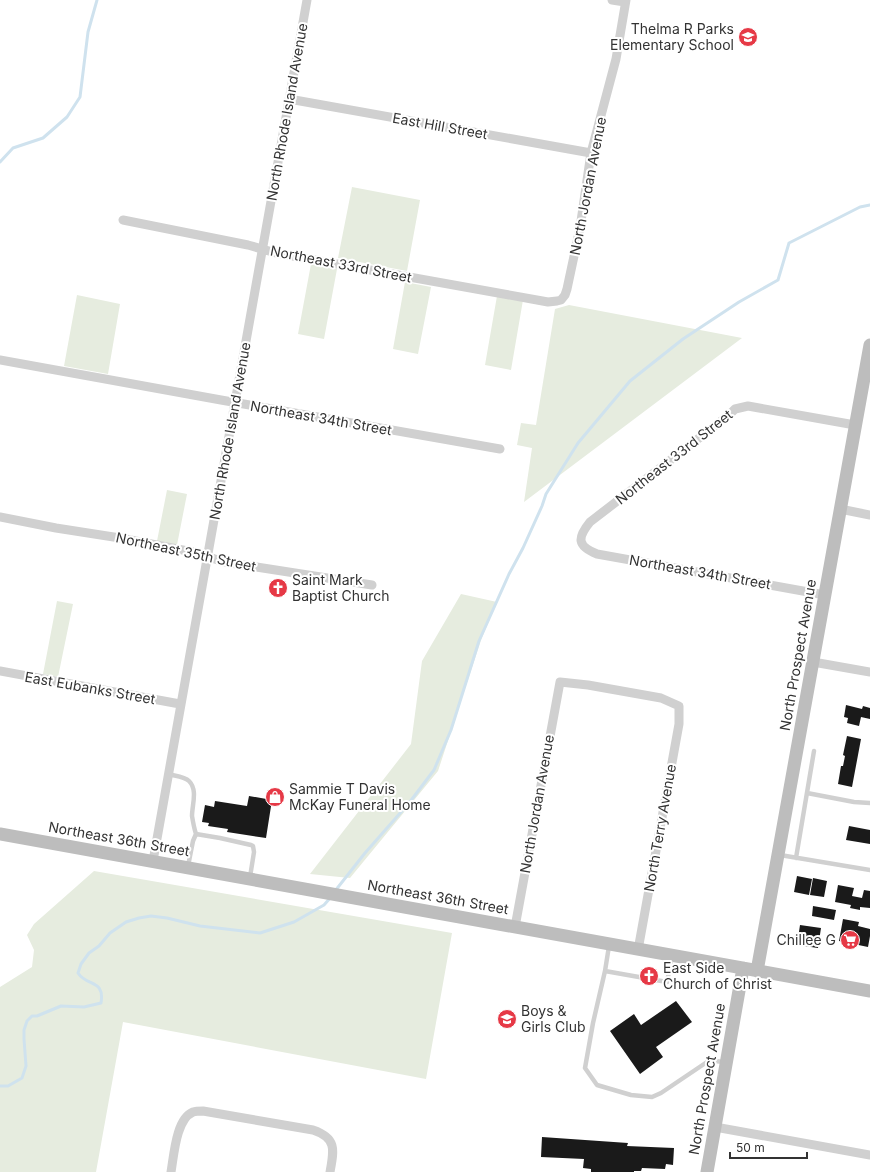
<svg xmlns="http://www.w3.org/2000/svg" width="870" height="1172" viewBox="0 0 870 1172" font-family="Inter,sans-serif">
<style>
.green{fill:#e6ecdf}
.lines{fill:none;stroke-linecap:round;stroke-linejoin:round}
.stream{stroke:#cfe2ee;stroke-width:3}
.building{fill:#1a1a1a}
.lane{stroke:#d0d0d0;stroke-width:4.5}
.street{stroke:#d0d0d0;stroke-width:9}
.secondary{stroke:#bdbdbd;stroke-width:13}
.labels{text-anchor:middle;stroke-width:4;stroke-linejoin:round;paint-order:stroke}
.poi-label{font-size:14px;fill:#333;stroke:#fff;text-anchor:start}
.street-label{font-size:14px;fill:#333;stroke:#fff}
</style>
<rect width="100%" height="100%" fill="#fff"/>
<path class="green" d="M352,187L420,200L407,271L338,258Z
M311,264L337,269L324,339L298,334Z
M405,282L431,287L418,354L393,349Z
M77,295L120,304L108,374L64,366Z
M497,296L523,300L511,370L485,365Z
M569,305L742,338L524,502L532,448L517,445L521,423L536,425L555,309Z
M167,490L187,494L177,545L157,541Z
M461,594L497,602L481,640L438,771L350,878L310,874L411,744L422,661Z
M57,601L73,604L58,677L43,674Z
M94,871L452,933L426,1079L123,1022L96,1172H0V987L32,967L34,950L27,935L34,924Z"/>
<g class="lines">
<path class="stream" d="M0,162L13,148L43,138L67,117L80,97L88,32L97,0
M335,891L365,853L409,803L434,770L451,730L479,641L509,574L523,548L542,506L546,494L578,443L630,381L683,339L739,302L778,280L789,243L860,207L870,205
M0,1086H8L22,1078L26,1066L24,1039V1030L27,1021L32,1016H37L61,1006L84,1007L101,1003C105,979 87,987 78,973L81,964L89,953L99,946L110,933L126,922L139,918L151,916L167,918L200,926L260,933L294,922L324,905L331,897"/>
</g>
<path class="building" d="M846,705L862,709L863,706L870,708V719L861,717L859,726L847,723L848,718L844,717Z
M847,736L861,739L852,787L838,784L841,766H843L845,756L843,755Z
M249,796L272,800L266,838L227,832L228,829L208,826L209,823L202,822L205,805L214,807L215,801L247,806Z
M849,826L870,830V844L846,840Z
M797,876L812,879L809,895L794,892Z
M813,878L827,881L824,897L810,895Z
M838,885L854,888L852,896L862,898L864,890L870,891V908L860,907V910L850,908L851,905L835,902Z
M813,906L836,910L834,920L812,916Z
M843,919L859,922L858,926L870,929V936L868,947L839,941Z
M800,925L821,928L818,948L797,945Z
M676,1001L692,1022L656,1047L663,1057L640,1074L610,1031L634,1014L641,1025Z
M542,1137L628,1143L627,1146L674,1148L673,1165L666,1164L665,1169L642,1168L641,1171H634V1172H591V1169L583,1168L584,1159L541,1157Z"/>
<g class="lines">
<path class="lane" d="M168,774C175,776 184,776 189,781C198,790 192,805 192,816C193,822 194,828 196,834
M807,793L854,802L870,803
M780,855L870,870
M796,858L814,751
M188,866L193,841L196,834L220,838L251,845L253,846L254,852L250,877
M609,946L605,971L667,982L672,956
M605,971L593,1023L585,1068L597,1085L631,1095L652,1097L661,1093L707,1062L714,1061L725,1062"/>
<path class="street" d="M612,0L625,2
M289,99L591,153
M123,220L248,245L276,253L548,302L557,301L561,300L565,295L567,289L580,228L591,153L616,59L626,0
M0,360L221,400L500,449
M840,509L870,515
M0,517L56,528L120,538L193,552L224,562L372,585
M825,595L597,554C577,546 577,538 590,522L729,415L735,409L748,406L855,425
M813,662L870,672
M0,671L180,704
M153,861L307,0
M515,927L560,682L588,685L661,698L679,706V724L638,950
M715,1127L870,1155
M171,1172C174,1155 176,1119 193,1112C196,1111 200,1111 203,1111L313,1130C337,1138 334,1150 330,1172"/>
<path class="secondary" d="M0,834L870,991
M757,971L870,345
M707,1172L743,968"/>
</g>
<defs>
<g id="school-disc" transform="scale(1)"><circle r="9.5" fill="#e63946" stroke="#fff"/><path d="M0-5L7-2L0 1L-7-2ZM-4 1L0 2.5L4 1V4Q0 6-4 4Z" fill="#fff"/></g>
<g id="church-disc" transform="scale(1)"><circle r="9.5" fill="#e63946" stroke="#fff"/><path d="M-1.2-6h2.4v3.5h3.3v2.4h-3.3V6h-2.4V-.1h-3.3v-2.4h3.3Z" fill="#fff"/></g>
<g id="shop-disc" transform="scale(1)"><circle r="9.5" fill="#e63946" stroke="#fff"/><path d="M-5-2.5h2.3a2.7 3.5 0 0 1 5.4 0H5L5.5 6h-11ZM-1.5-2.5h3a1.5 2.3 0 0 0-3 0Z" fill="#fff"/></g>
<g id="supermarket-disc" transform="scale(1)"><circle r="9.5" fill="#e63946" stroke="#fff"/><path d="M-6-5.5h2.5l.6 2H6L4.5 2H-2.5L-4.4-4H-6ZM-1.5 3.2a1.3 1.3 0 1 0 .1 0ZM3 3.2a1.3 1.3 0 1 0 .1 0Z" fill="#fff"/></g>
</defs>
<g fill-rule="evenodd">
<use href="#school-disc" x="748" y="37"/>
<use href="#church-disc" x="278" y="588"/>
<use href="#shop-disc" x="275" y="797"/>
<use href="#supermarket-disc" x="850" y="940"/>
<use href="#church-disc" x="649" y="976"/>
<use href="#school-disc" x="507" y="1019"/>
</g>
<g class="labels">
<g class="poi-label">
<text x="734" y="34" text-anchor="end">Thelma R Parks<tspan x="734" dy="16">Elementary School</tspan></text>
<text x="292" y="585">Saint Mark<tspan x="292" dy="16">Baptist Church</tspan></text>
<text x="289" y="794">Sammie T Davis<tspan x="289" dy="16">McKay Funeral Home</tspan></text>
<text x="836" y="945" text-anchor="end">Chillee G</text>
<text x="663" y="973">East Side<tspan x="663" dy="16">Church of Christ</tspan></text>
<text x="521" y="1016">Boys &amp;<tspan x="521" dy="16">Girls Club</tspan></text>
</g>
<g class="street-label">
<text transform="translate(287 112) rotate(-80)" y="5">North Rhode Island Avenue</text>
<text transform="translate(440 126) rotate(10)" y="5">East Hill Street</text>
<text transform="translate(588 186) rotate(-79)" y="5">North Jordan Avenue</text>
<text transform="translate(341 264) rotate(11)" y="5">Northeast 33rd Street</text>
<text transform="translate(321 418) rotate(10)" y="5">Northeast 34th Street</text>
<text transform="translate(230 431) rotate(-80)" y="5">North Rhode Island Avenue</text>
<text transform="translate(674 457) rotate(-38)" y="5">Northeast 33rd Street</text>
<text transform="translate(186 552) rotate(12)" y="5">Northeast 35th Street</text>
<text transform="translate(700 572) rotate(10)" y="5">Northeast 34th Street</text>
<text transform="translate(798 655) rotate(-80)" y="5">North Prospect Avenue</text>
<text transform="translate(90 688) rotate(10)" y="5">East Eubanks Street</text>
<text transform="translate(537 804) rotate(-80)" y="5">North Jordan Avenue</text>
<text transform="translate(660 828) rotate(-80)" y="5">North Terry Avenue</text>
<text transform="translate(119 839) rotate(10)" y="5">Northeast 36th Street</text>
<text transform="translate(438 897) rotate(10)" y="5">Northeast 36th Street</text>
<text transform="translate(707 1079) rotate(-80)" y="5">North Prospect Avenue</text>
</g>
</g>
<path d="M730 1152v6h77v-6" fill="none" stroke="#333333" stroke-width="2"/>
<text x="736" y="1152" font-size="12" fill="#333333" stroke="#ffffff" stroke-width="3" paint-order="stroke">50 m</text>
</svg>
